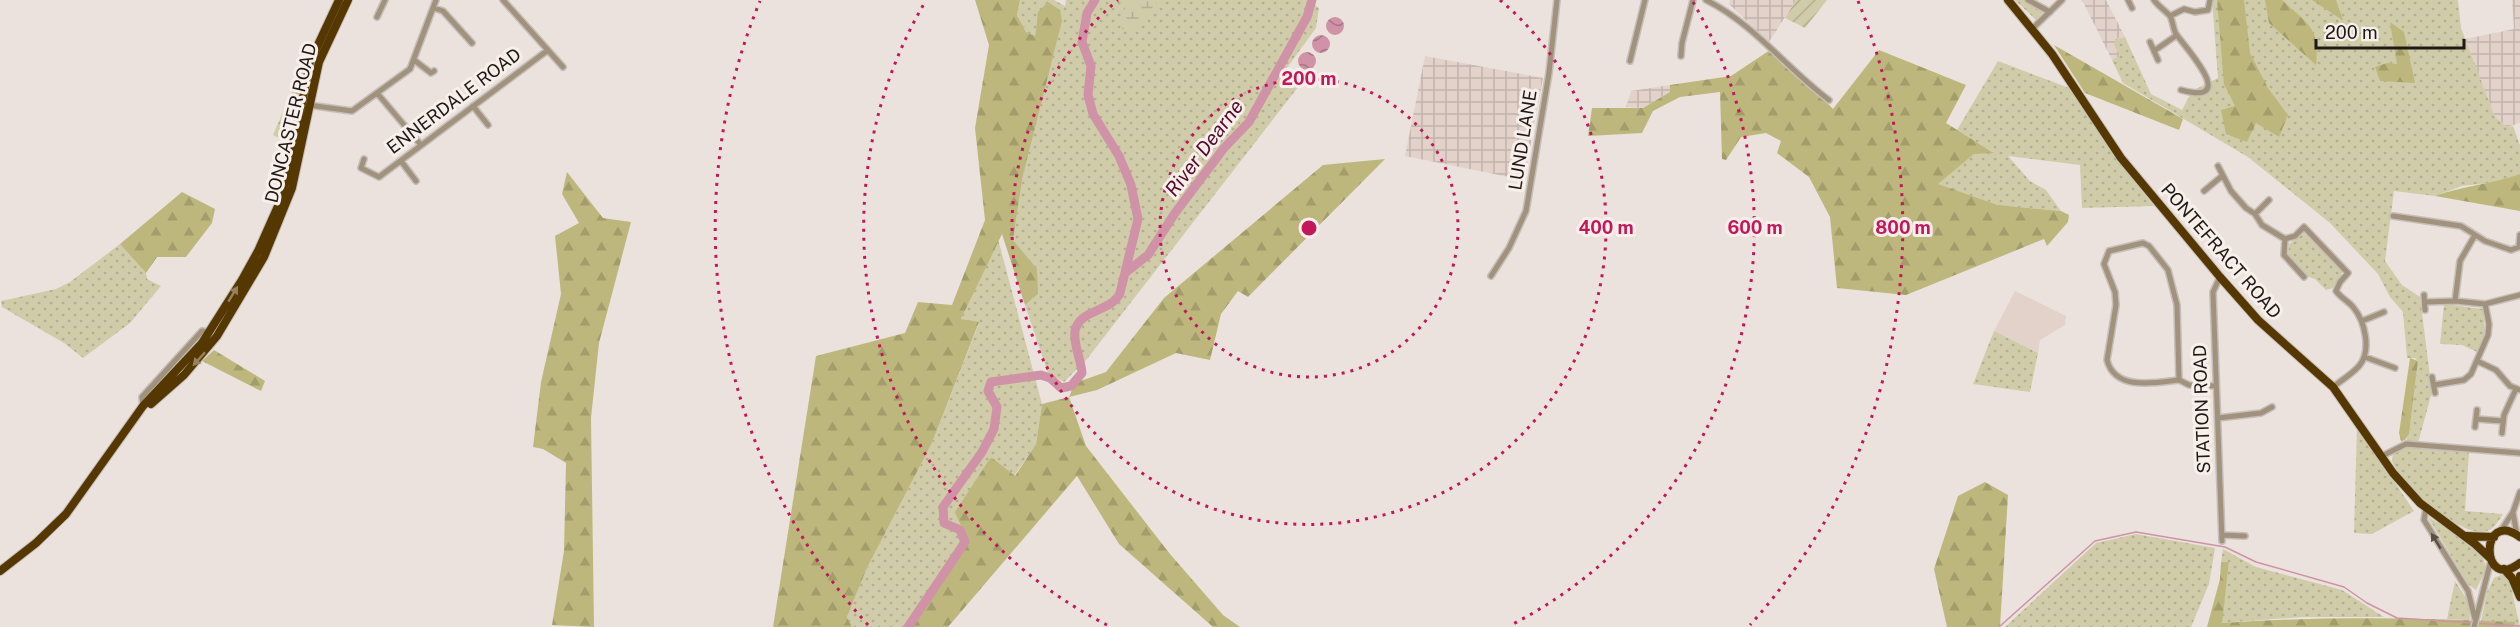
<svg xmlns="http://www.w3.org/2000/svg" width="2520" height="627" viewBox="0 0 2520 627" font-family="'Public Sans',sans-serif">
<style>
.built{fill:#e2d2ca}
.industrial{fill:url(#industrial-grid)}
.grass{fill:url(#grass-dots)}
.forest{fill:url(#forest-firs)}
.wetland{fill:url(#wetland-marsh)}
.garden{fill:url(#garden-furrows)}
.water{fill:url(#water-waves)}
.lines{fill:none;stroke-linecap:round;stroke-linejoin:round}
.stream{stroke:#cf92a6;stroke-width:1.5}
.river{stroke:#cf92a6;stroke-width:9}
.minor-casing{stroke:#c6beb9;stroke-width:8}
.highway-casing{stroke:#c6beb9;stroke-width:10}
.minor{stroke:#a1927d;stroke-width:5}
.highway{stroke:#553700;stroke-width:8}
.oneway{fill:#96815e}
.oneway2{fill:#584f45}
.ring{fill:none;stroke:#c2185b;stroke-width:3;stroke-dasharray:3 6}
.labels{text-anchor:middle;stroke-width:6;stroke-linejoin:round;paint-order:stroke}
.street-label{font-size:18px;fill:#1c1917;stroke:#f8efea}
.water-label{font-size:20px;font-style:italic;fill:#530a2d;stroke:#f8efea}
.centre{fill:#c2185b;stroke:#f8efea;stroke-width:3}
.ring-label{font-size:18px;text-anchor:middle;font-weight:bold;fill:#c2185b;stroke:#f8efea;stroke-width:6;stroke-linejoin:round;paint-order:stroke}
</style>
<defs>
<pattern id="industrial-grid" width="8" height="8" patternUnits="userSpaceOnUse" patternTransform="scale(1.5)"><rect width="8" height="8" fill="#e2d2ca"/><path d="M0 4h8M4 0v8" fill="none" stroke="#c1b4ad"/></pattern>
<pattern id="grass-dots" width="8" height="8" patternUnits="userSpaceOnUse" patternTransform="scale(1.5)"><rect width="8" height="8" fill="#d0cca9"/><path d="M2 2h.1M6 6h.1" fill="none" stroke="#b2af91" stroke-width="1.8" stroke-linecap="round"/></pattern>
<pattern id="forest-firs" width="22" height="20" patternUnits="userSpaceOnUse" patternTransform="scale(1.5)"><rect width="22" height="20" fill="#bdb77d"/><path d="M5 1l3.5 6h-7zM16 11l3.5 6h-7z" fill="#a29d6b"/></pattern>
<pattern id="wetland-marsh" width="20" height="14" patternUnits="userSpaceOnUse" patternTransform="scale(1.5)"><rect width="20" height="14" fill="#d0cca9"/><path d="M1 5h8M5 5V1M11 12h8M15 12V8" fill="none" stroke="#b2af91"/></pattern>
<pattern id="garden-furrows" width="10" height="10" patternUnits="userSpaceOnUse" patternTransform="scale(1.5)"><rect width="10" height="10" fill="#d0cca9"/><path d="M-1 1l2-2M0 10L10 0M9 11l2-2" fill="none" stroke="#b2af91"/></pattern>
<pattern id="water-waves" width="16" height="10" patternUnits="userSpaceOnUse" patternTransform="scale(1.5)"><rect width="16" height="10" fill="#cf92a6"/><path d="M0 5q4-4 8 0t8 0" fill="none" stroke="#a77686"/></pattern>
</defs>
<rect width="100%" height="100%" fill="#ebe2dd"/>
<path class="built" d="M2015,291L2066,316L2065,325L2040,340L2038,353L1994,331Z"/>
<path class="industrial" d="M1730,0H1796L1769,42L1729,4Z
M2082,0H2106L2125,37L2116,39L2120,57L2112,60Z
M2512,0H2520V123L2507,127L2495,117L2465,39L2514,29Z
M1425,56L1543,78L1524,180L1405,156Z
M1670,85V92L1643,108L1626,107L1631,91Z"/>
<path class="grass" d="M1020,0H1054L1065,6L1066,0H1308L1319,8L1316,28L1286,69L1302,82L1087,359L1064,382L1048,373L1025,305L1038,294L1013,240L1023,175L1038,12L1035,36L1026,32L1017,15Z
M2015,0H2026L2044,11L2036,20Z
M2212,0H2458L2461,28L2495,117L2507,127L2513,126L2520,145V174L2498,182L2462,186L2435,196L2394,191L2385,261L2402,285L2420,297L2432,392L2418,443H2405L2409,433L2418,361L2415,358H2407L2403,312L2390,297L2378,274L2330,223L2248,157L2123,83L2112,60L2120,56L2114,45L2116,39L2125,37L2151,94L2182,110L2192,91L2218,78Z
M310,50L296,108L289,119V143L273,135Z
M1998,61L2069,88L2125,170L2154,206L2082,208L2080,165L2008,156L2030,181L2046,190L2061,211L1998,205L1937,184L1974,154L1993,152L1957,130Z
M2304,233L2343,271L2333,288L2326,290L2315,279L2306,276L2288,254L2289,244Z
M998,239L1042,404L1036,444L1014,476L990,457L968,541L913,627H852L847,617L867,568L932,443L979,323L961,319Z
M120,244L146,273L147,279L161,286L130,323L83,358L64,343L2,307L1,301L56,289L70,282Z
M2444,304L2483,309L2485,332L2477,352L2462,345L2440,344Z
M1994,331L2038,353L2030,392L1973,384Z
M2357,426L2414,511L2372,534L2354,533Z
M2408,447L2469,452L2465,511L2503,514C2498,522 2492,532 2482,532C2456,533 2402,485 2392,461L2393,454Z
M2428,517C2447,529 2484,543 2486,569L2476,590L2468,584Z
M2136,534L2215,548L2209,584L2191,627H2005L2096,543Z
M2223,549L2256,567L2342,590L2384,617H2303L2221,623L2229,563L2221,562Z
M2503,574L2510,583L2520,627H2514L2515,623L2481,621L2487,592L2494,578Z
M2455,581L2468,601L2470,620L2447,619Z"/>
<path class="forest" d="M975,0H1020L1017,15L1026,32L1035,36L1038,12L1048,2L1060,10L1062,21L1023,175L1013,240L1037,269L1038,294L1025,305L1002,234L961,319L979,322L932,443L867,568L847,617L852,627H773L816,356L905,333L918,302L952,305L985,220L975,128L989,45Z
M2217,0H2244L2250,53L2268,88L2288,115L2279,137L2256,123L2247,142L2226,134L2221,110L2235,106L2224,84Z
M2265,0H2282C2308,24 2320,27 2316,65L2269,23Z
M2312,0H2336L2343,20H2342Z
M2390,22L2404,32L2415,83L2380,81L2375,67L2387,63L2397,64Z
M2054,45L2183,119L2179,130L2085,93Z
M1773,48L1833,109L1879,50L1966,85L1946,123L1994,153L1974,154L1938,184L1998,205L2061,211L2069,215L2068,222L2047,246L2044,239L1906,295L1837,288L1830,217L1809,177L1777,153L1781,141L1766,133L1741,137L1726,160L1722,159L1720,92L1680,97L1653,111L1642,133L1588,136L1592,108H1643L1670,92V85L1731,76Z
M1385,159L1248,297L1238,291L1221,314L1210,360L1176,353L1097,390L1069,397L1086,446L1170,554L1223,615L1240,627H1213L1119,544L1077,476L948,627H913L968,542L955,512L991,457L1015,476L1036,444L1042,404L1069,397L1075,383L1106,372L1164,298L1323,165Z
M567,172L603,218L631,222L599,343L591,418L594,627L552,625L564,551L566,463L543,449L533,447L541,382L561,294L555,236L579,223L562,194Z
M2520,174V211L2435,196C2463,186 2492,184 2520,174Z
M182,192L215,209L212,223L186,257H157L146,273L120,244Z
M214,350L265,381L261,391L202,361Z
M2410,358L2418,361L2409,434L2405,440L2401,441L2399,433Z
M1985,482L2008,495L2000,627H1947L1934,569L1958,496Z
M2221,562H2229L2222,623C2320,616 2416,618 2515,622L2514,627H2207L2220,579Z"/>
<path class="wetland" d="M1130,0H1159L1132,31L1122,29L1123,12Z"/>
<path class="garden" d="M1796,0H1827L1805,28L1785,18Z"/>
<path class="water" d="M1326 26a9 9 0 1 1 18 0a9 9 0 1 1-18 0Z
M1312 44a9 9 0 1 1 18 0a9 9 0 1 1-18 0Z
M1298 61a9 9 0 1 1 18 0a9 9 0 1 1-18 0Z"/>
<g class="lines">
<path class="stream" d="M1999,627L2095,541L2136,532L2225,547L2256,562L2344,587L2367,603L2397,618L2520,626"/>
<path class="river" d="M1125,273L1148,255L1175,213L1224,148L1249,122L1307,17L1312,0
M908,627L965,542L960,530L944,523L943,507L982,452L994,429L997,407L988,391L991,382L1041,375L1050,378L1061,388L1071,386L1082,373C1081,359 1073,344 1075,331C1079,309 1112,312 1120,293L1138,219L1131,185L1119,156L1093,114L1088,95L1091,66L1082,42L1087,13L1095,0"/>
<g class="minor-casing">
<path id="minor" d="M503,0L563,67
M1706,0C1754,24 1786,68 1829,100
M2028,0L2050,12
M2128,0L2132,8
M2154,0C2158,6 2166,11 2170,16C2173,21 2173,29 2176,34C2186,48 2240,106 2181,90
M434,8L443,11L472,43
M2170,16L2184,9L2195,12L2208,10L2210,0
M377,17L385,0
M2033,28L2062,0
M2150,42L2158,60
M2154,51L2177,35
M1681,56L1682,43L1693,0
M414,60L431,73L434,71
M1630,61L1645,0
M377,93L421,145
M308,105L352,111L410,69L436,0
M473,106L488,125
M364,159L361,168L379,177L548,50
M401,161L416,181
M2218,166L2231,191L2246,208L2255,214L2262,225L2285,239L2295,236L2304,227L2348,273L2340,282L2336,291C2341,298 2348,301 2353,307C2365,321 2372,351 2359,366C2352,374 2342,380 2333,387
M2204,191L2222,176
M2255,214L2269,200
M2393,216L2461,226L2485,241L2511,250L2519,247L2520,235
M2285,239L2284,255L2304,277
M1491,276L1509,248L1526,211L1549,73L1557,0
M2220,277L2213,292L2222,541
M2424,295L2425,310
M2455,301L2460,261L2475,235
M2425,302L2455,301L2485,304L2520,295
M2362,321L2384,312
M2365,357L2395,368
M2477,361L2496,370L2510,386L2520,390
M2432,377L2435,393
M2179,380C2154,383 2115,391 2107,360L2116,305L2115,292L2104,264L2109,251L2143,243L2149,246L2168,270L2177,305L2179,380L2189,385L2216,386
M2434,385L2464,380L2471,374L2488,335L2489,324L2485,304
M143,406L142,397L202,331L209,332
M2218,418L2261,413L2272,407
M2477,419L2503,421
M2475,427L2477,410
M2502,433L2504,415L2516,389
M2386,454L2406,444L2520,453
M2426,508L2424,520L2468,591L2475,619
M2513,513L2517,535
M2500,532L2513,512L2520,492
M2222,535L2245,536
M2474,627L2491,560"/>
</g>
<g class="highway-casing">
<path id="highway" d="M2008,0L2052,54L2121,158L2220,277L2258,320L2333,387L2393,473L2420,503L2475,544L2490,558
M151,404L184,375L217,336L264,257L292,188L319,62L348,0
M2466,536L2494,537
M2520,537C2479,507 2480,594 2520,563
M2504,569L2512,578L2520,597
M0,571L36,543L66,514L143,406L202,343L242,280L258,251L278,206L288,173L310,62L339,0
M2519,593L2520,576"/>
</g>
<use href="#minor" class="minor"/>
<use href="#highway" class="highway"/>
</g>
<defs><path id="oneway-solid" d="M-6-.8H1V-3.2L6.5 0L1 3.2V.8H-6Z" transform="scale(1.5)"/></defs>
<g class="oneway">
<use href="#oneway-solid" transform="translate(233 294) rotate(-59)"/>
<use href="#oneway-solid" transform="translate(199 359) rotate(132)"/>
</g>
<use class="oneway2" href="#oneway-solid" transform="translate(2436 541) rotate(-121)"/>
<g class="ring">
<circle cx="1309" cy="228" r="149"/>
<path d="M1500 0A297 297 0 1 1 1118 0"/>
<path d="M1107 625A446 446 0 0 1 925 2M1693 2A446 446 0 0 1 1511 625"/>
<path d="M868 625A594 594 0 0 1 760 1M1858 1A594 594 0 0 1 1750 625"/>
</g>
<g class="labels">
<g class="street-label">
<text transform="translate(454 101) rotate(-37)" y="6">ENNERDALE ROAD</text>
<text transform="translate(291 123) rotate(-76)" y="6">DONCASTER ROAD</text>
<text transform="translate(1523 140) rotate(-81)" y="6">LUND LANE</text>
<text transform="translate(2221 251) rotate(49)" y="6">PONTEFRACT ROAD</text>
<text transform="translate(2202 409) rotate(-92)" y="6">STATION ROAD</text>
</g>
<g class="water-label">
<text transform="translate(1204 148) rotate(-53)" y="7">River Dearne</text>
</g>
</g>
<circle cx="1309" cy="228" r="9" class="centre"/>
<g class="ring-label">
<text x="1309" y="85">200 m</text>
<text x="1606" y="234">400 m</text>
<text x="1755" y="234">600 m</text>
<text x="1903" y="234">800 m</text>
</g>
<path d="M2316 39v9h148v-9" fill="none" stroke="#1c1917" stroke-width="3"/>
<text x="2325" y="39" font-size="18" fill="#1c1917" stroke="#f8efea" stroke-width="4.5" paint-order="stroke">200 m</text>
</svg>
